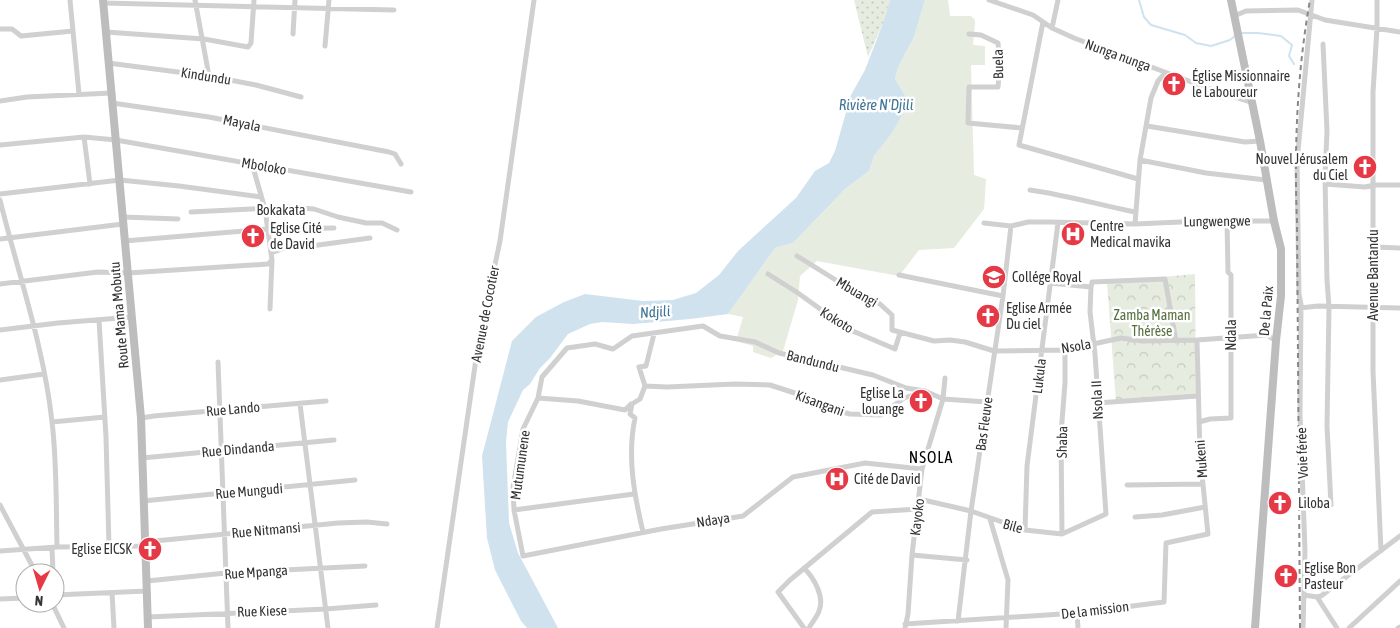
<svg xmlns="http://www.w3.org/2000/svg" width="1400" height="628" viewBox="0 0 1400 628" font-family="'Asap Condensed',sans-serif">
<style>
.grass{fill:url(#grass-dots)}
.park{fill:url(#park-crowns)}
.garden{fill:#e6ecdf}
.water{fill:#cfe2ee}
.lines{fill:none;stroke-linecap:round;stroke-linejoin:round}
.stream{stroke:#cfe2ee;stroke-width:2}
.street{stroke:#d0d0d0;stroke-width:5}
.secondary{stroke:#bdbdbd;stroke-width:8}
.rail{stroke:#888;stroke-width:2;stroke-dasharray:5 4;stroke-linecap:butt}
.labels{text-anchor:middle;stroke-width:5;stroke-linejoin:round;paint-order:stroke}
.street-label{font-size:14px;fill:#333;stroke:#fff}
.poi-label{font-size:14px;fill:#333;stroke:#fff;text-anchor:start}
.park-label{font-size:14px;fill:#56703f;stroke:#fff}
.water-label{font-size:15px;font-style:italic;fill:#3f7597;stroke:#fff}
.quarter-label{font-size:16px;letter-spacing:1px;fill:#000;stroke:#fff}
</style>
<defs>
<pattern id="grass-dots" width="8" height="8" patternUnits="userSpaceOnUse" patternTransform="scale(1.25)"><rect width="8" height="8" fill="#e6ecdf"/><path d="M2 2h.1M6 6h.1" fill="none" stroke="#c6cbc0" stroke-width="1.8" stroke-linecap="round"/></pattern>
<pattern id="park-crowns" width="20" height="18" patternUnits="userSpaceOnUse" patternTransform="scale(1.25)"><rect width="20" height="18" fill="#e6ecdf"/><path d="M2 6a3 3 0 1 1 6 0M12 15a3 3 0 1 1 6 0" fill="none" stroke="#c6cbc0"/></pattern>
</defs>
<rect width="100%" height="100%" fill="#fff"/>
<path class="grass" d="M854,0H890L883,23L868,57Z"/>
<path class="park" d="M1195,274L1196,396L1116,402L1107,282Z"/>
<path class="garden" d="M925,0H948L950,16H971L975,20V23L973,45L985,46V65H971L974,175L986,179L984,209L954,248L919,250L899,276L817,261L800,276L798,300L783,351L771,358L753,352V346L736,341L743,317L728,314L775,248L793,243L846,188L869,171L874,156L892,133L902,114L906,97L895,79L898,67L914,37Z"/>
<path class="water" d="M890,0H925L914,37L898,67L895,79L906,97L902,115L892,133L874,156L869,171L846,188L793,243L775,248L728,314L690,319L633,324L602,322L590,324L568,334L550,358L540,368L530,384L523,390L508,422L506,442L509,523L518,553L558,628H527L521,621L495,570L487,538L482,456L512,341L536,317L564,302L585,294L643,301L673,300L696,293L719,275L738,251L796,198L815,171L829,163L835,151L851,95L865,70L883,23Z"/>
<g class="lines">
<path class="stream" d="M1139,0L1144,17L1151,25L1185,35L1196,43L1211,46L1230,40L1235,36
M1241,33H1258L1281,36L1292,45L1289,56L1294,64"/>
<path class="street" d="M70,0L79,94
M195,0L209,76
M989,0L1033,15L1052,28L1074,38L1210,89L1251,102
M1377,0V28L1373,92V371L1381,551
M103,3L394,10
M1234,16L1246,11L1298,10L1325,20L1400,32
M1043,22L1019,145L1138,179
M1052,28L1058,0
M0,29H12L21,36L73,31
M106,32L204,39L248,47L251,43L254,0
M293,34L295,0
M969,34L981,35L998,43L1000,64L998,87H969L968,123L1022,128
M1323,44L1327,131L1325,176L1327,280L1329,307L1327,426L1331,505
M325,46L329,0
M108,63L209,76L256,85L301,97
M0,101L27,97L111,93
M112,103L209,117L389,152L395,154L401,164
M1147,126L1245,142L1260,141
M84,137L90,184
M0,145L84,137L116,140L411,192
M1140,160L1206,173L1266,180
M1325,184L1365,187L1374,185H1400
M1030,190C1066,195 1100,205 1135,212
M0,194L120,180L179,186L261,197
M0,200C18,273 44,347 52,422C57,462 56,507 57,547
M191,212L288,207L314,209L338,217L366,223H382L397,230
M123,217L178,219
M984,223L1011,226L1028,222H1049L1135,224L1203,221H1274
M1135,224L1140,160L1151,98L1158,81L1165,73
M0,239L123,224
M124,241L267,229L334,228
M1374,247L1400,248
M271,253L285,248L311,246L370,238
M797,256L855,292L880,304L892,315V330L934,341L950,340L965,342L994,351L1065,350L1121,338L1142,341L1197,340L1267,335L1276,341
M768,274L798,293L848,329L895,349L900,333
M899,275L1003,296
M1050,283L1091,287
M0,284L98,272L128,273L268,264L272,260L265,209L252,164
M1091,287L1092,282L1165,279L1176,341
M1300,308L1318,306L1400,308
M270,309L272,260
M99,320L106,437L109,546
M0,330L58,323L132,317
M218,362L228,628
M0,380L44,374
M645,386L667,387L735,384L770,385L807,397L831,409L850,414L881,415L904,398L925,391L943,399L987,402
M538,398L578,401L625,410L631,404
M1097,403L1198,396
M300,404L328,628
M141,418L154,416L326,401
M52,422L105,417
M1199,422L1210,419L1231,418V275L1228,272L1227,221
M142,458L334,440
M922,469L865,463L793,477L743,516L661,529L523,556L514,510L513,488L523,429L538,398L542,377L567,348L595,344L613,349L632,336L703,326L720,336L755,342L779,353L873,375L906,388L925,391
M1127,485L1203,484
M919,499L971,511L1025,530L1062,534L1106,514L1095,354L1090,312L1091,287
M143,501L355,480
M0,505L36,573
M514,510L634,494
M1135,517L1162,515L1205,507
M990,519L1008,580L1006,628
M1025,530L1027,466L1058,223
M643,532C634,494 627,456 635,418L630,414L632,404L640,399L645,386L639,367L646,366L654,334
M1062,534L1061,434L1065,383V350
M145,542L338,523L367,522L387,524
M52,548L53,573
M0,551L57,547L145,546
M912,555L967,560
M804,568C814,578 825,597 819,611C817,617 812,622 809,628
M147,581L226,573L365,566
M112,593L114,628
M55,595L147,591
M1304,595L1317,597L1321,596L1400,536
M1317,597L1337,628
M0,599L25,598
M52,603L64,628
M1077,613L1078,628
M148,617L326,609L376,605
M958,621L971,511L1003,296L1011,226
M905,624L1077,613L1164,602L1166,543L1208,534L1200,455L1197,340
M437,628L478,345L500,241L534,0
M804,628L778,592L790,580L872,512L918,509
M905,628L908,614L912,555L922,469L943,399L945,378
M1303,628L1305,551L1300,414L1301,304L1299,294L1297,162L1312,0
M1349,628L1400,581
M1398,628L1400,627"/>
<path class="secondary" d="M103,0L141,418L148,628
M1231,0L1260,141L1274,221L1281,249V296L1276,341L1255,628"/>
<path class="rail" d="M1300,628L1297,222C1294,148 1297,73 1310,0"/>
</g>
<defs>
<g id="church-disc" transform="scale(1.25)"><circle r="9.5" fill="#e63946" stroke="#fff"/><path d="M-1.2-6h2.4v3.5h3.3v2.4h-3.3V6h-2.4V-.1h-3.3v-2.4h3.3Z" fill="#fff"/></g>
<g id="hospital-disc" transform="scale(1.25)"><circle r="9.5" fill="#e63946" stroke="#fff"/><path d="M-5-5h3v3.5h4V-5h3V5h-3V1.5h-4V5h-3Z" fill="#fff"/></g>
<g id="university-disc" transform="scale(1.25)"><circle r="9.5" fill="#e63946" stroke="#fff"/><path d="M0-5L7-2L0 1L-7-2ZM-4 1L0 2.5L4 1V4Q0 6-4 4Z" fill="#fff"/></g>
</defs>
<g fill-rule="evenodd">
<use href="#church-disc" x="1174" y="84"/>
<use href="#church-disc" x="1365" y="167"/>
<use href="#hospital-disc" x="1073" y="234"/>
<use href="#church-disc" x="253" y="236"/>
<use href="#university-disc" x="994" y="277"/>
<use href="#church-disc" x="988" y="316"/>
<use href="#church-disc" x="921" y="401"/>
<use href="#hospital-disc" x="837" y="479"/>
<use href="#church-disc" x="1280" y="503"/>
<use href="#church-disc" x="150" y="549"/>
<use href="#church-disc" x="1286" y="576"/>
</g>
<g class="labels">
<g class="street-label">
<text transform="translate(1118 55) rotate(20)" y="5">Nunga nunga</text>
<text transform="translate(998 64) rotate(-91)" y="5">Buela</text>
<text transform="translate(206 76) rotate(9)" y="5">Kindundu</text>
<text transform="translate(242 123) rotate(12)" y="5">Mayala</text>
<text transform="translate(264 166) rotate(10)" y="5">Mboloko</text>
<text x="281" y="215">Bokakata</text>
<text transform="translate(1217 221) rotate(-1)" y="5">Lungwengwe</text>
<text transform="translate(1373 275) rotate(-90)" y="5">Avenue Bantandu</text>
<text transform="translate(857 292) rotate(30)" y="5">Mbuangi</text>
<text transform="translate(1266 311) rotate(-85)" y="5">De la Paix</text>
<text transform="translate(485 314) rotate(-79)" y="5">Avenue de Cocotier</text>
<text transform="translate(119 315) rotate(-95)" y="5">Route Mama Mobutu</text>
<text transform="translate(837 320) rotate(32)" y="5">Kokoto</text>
<text transform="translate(1231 335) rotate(-90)" y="5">Ndala</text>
<text transform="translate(1076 346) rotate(-9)" y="5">Nsola</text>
<text transform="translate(813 361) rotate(14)" y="5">Bandundu</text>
<text transform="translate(1039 376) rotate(-83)" y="5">Lukula</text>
<text transform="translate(1097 400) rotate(-93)" y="5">Nsola II</text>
<text transform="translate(820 403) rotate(20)" y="5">Kisangani</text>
<text transform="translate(233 409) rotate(-5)" y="5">Rue Lando</text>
<text transform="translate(984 424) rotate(-82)" y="5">Bas Fleuve</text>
<text transform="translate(1062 442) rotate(-89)" y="5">Shaba</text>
<text transform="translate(238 449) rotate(-5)" y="5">Rue Dindanda</text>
<text transform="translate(1302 453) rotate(-92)" y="5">Voie férée</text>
<text transform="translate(1201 459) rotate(-94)" y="5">Mukeni</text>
<text transform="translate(520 465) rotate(-82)" y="5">Mutumunene</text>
<text transform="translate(249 491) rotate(-5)" y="5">Rue Mungudi</text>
<text transform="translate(917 517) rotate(-83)" y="5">Kayoko</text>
<text transform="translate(713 520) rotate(-9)" y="5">Ndaya</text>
<text transform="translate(1013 526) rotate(16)" y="5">Bile</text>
<text transform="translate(266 530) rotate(-5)" y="5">Rue Nitmansi</text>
<text transform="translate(256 572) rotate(-4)" y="5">Rue Mpanga</text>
<text transform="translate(1095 610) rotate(-7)" y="5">De la mission</text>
<text transform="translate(262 611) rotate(-2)" y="5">Rue Kiese</text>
</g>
<g class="poi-label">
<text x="1192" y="81">Église Missionnaire<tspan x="1192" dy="16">le Laboureur</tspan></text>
<text x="1348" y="164" text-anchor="end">Nouvel Jérusalem<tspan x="1348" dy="16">du Ciel</tspan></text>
<text x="1090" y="231">Centre<tspan x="1090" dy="16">Medical mavika</tspan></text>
<text x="270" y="233">Eglise Cité<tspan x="270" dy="16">de David</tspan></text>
<text x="1012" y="282">Collége Royal</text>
<text x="1006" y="313">Eglise Armée<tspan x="1006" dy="16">Du ciel</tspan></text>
<text x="904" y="398" text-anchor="end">Eglise La<tspan x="904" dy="16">louange</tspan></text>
<text x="854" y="484">Cité de David</text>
<text x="1298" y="508">Liloba</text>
<text x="132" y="554" text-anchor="end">Eglise EICSK</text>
<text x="1304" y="573">Eglise Bon<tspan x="1304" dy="16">Pasteur</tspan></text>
</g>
<g class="park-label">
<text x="1152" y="320">Zamba Maman<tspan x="1152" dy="16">Thérèse</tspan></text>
</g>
<g class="water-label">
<text x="876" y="110">Rivière N'Djili</text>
<text transform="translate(655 312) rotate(-4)" y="5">Ndjili</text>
</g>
<g class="quarter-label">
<text x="931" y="463">NSOLA</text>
</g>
</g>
<g transform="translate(40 588) rotate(185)"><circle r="24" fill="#ffffff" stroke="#adadad"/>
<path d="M0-4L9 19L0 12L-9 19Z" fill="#e63946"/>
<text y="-8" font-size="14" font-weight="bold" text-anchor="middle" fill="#333333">N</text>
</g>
</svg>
